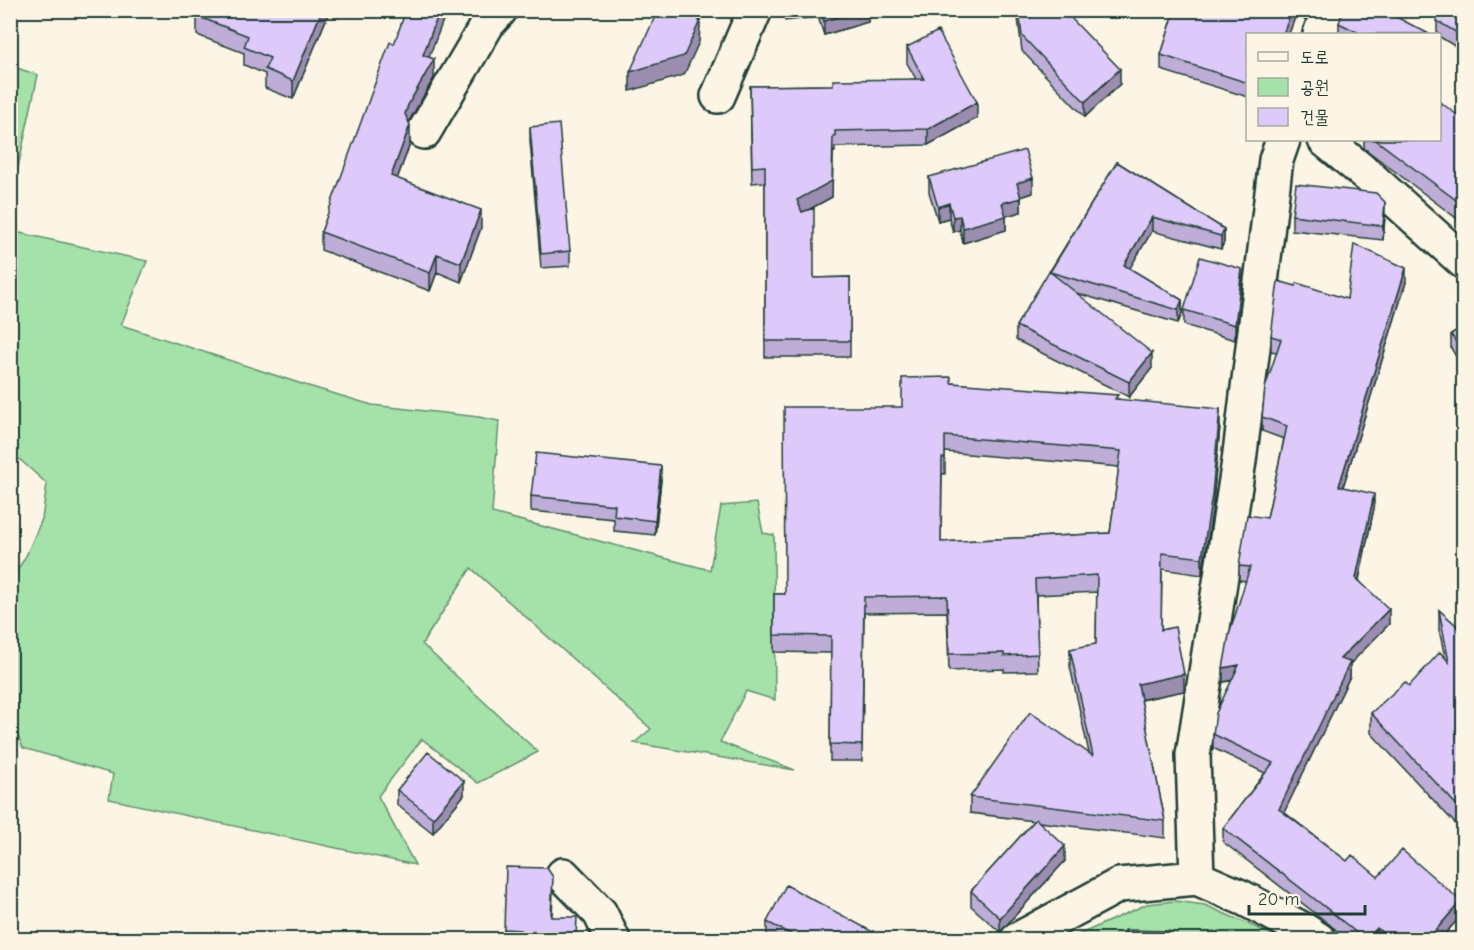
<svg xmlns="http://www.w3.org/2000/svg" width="1474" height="950" viewBox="0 0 1474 950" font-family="'Comic Neue','Poor Story',sans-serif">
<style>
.green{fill:#a4e2a9;stroke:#62906e;stroke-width:1.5}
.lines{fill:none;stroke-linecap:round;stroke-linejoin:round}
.minor-casing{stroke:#1f3d34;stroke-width:38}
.minor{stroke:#fcf5e5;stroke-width:33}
.wall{fill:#beadd7;stroke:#1f3d34;stroke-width:1.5;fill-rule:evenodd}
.shaded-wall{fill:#9b8daf;stroke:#1f3d34;stroke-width:1.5}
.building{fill:#ddc9fa;stroke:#1f3d34;stroke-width:1.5;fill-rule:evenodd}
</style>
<rect width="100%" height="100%" fill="#fcf5e5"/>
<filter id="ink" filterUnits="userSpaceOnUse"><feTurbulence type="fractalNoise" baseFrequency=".0167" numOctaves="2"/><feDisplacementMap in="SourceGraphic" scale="12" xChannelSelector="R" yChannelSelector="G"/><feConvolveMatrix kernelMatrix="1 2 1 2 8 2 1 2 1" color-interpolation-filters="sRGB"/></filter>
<g filter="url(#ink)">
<path class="green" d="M11,66L38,75L11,200L10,66Z
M11,231L147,261L121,325L305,385L372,405L479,417L499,421L492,513L710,570L721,506L757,503L763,533L774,535L775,700L746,691L720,742L795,770L634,743L651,729L471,568L422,644L538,752L478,783L422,739L378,796L415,865L109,799L113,774L23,748L11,719L10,582L26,556L42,519L47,484L16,456L11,453Z
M1175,901L1205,905L1282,939L1067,940L1147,904Z"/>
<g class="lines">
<g class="minor-casing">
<path id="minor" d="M1320,34L1329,10
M718,96L755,10
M424,132L488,23L500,10
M1325,140L1372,179L1464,262
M563,875L600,913L613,940
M1197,878L1193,755L1239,461L1276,160L1283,140
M1017,940L1119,885L1197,878L1243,898L1304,930L1319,940"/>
</g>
<use href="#minor" class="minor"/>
</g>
<path class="wall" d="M330,10L293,99L265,88V74L244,65V53L197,35V16Z
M784,10H868V22L824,35L818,17L785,21Z
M1017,10H1070V17L1120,84L1085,117L1022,51Z
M1175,10H1309L1305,20L1296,15L1248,34V97L1161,70V55Z
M1464,10V52L1440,37V34H1437V21Z
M1339,23L1429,34H1339Z
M394,44L429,57L434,78L408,122L410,144L397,179L481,228L461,282L437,272L430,291L321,250V232Z
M907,47L977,118L928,145L835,147V152H833L832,197L808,210L814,278L850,277V357H765V182L752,183L750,86L833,85L916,79L907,63Z
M1464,120V224L1364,148V140H1440Z
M530,127L570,251V266L541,268L530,141Z
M1117,162L1224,229V242L1221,249L1152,231L1129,268L1182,300V314L1178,323L1076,293L1152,368L1129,397L1016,340V326Z
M929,177L1033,193L1021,197V212L1006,216V230L963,243L960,230L953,232L949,218L938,221L929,192Z
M1292,215L1385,216L1383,240L1292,230Z
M1406,282L1343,487L1374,508L1359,580L1389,624L1350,664V676L1284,812L1347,861L1378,877L1461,916L1440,939H1347L1329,924L1223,842V828L1265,773L1213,748V734L1232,681L1223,682L1246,581L1239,580V566L1267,518L1284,439L1262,431V417L1277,352L1271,351V336L1347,299Z
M1242,284L1235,340L1184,325V310Z
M1464,326V370L1451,348V334Z
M951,383L1118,399L1220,426L1212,512L1202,575L1162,569L1161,629L1184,691L1141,700L1165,821V838L1039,822L1065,861L1000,932L971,906V891L1034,821L970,813V797L1089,753L1070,666V649L1096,644L1097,592L1036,595L1038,671L1004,672V669L949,671L947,612L864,613L862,761H830L831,653L774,652V594H785L902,407ZM945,452L1119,467L1110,533L941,542L942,474H945Z
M661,480L655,535L614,531V519L531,511V496Z
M1439,610L1464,632V833L1371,733V713L1409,686L1445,657L1439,630Z
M397,790L464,795L433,833L397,805Z
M553,892L552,917L577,936L590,939H504V929Z
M767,922L873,939H772L767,937Z"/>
<path class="shaded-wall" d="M322,10H330L293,99V81Z
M440,10H447L423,73V55Z
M700,10H701L699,42L684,75L630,91V72Z
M861,10H868V22L824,35V21Z
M1292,10H1296V15L1289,34H1283Z
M1305,10H1309L1305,20Z
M434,59V78L408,123L405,114L408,105Z
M1120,69V84L1085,117V102Z
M977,102V118L928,145V129Z
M410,125V144L391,195V176Z
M833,152L832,197L797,216V200Z
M1033,178V193L1017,198V183Z
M1021,198V212L1006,216V230L963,243V228L1002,203Z
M1385,202V216L1383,240V226Z
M949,203V218L938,221V207Z
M481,210V228L461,282V263Z
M960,216V230L953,232V217Z
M1152,217V231L1124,278V265Z
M1224,229V242L1221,249V236Z
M437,254V272L430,291V273Z
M1406,268V282L1339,500V486Z
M1242,269V284L1235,340V325Z
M1182,300V314L1178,323V310Z
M1152,353V368L1129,397V382Z
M1220,409V426L1212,512L1202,575V558Z
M661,466V480L655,535V521Z
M1374,494V508L1356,592V578Z
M1389,609V624L1350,664V676L1279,823V809L1340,659Z
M1239,665V679L1223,682V668Z
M1184,674V691L1138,700V684Z
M464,781V795L433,833V818Z
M1065,846V861L1000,932V918Z
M1461,901V916L1440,939H1428Z
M1377,928V939H1367Z
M873,932V939H869Z"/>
<path class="building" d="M200,10H322L293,81L265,69L270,58L244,47L248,36L197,16Z
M406,10H440L423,55L434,59L408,105L405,114L410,125L391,176L481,210L461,263L437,254L430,273L321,232L390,42L394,44Z
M658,10H700L699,23L684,56L630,72Z
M821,10H861L824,21Z
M1019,10H1070V17L1120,69L1085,102L1022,36Z
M1175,10H1292L1283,34H1248V83L1161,55Z
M1343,10H1383L1429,34H1361L1339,23Z
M1443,10H1464V37L1437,21Z
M938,31L977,102L928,129L835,131V136H833L832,181L797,200L802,212L814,208V278L850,277V341H765V166L752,167L750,86L833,85V80L924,79L907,47Z
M1440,102L1464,120V206L1376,140H1440Z
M559,124L570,251L541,254L530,127Z
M1025,150L1033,178L1017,183L1021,198L1002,203L1006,216L963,228L960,216L953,217L949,203L938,207L929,177Z
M1117,162L1224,229L1221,236L1152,217L1124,265L1182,300L1178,310L1050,272Z
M1296,184L1376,193L1385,202L1383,226L1292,215Z
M1354,244L1406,268L1339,486L1374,494L1356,578L1389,609L1340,659L1350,662L1279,809L1347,861L1352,855L1378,877L1402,850L1461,901L1428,939H1390L1377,928L1367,939H1364L1329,910L1223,828L1273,763L1213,734L1216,713L1239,665L1223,668L1229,635L1250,567L1239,566L1247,515L1267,518L1287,426L1262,417L1265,388L1281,339L1271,336L1278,281L1296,286L1297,283L1347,299Z
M1200,257L1242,269L1235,325L1184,310Z
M1049,271L1152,353L1129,382L1016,326Z
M1464,326V355L1451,334Z
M951,377V383L1118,395L1115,399L1220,409L1212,495L1202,558L1162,553L1161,630L1175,627L1184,674L1138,684L1165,821L970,797L1030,712L1093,756L1070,649L1096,644L1097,575L1035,579L1038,654L1004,656V653L949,654L947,596L864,597L862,745L830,744L831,636L774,635V594H785L784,407H902V378ZM945,436L1121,451L1110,533L941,542L942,458H945Z
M536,453L661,466L655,521L614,516L615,505L531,496Z
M1439,610L1464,632V813L1371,713L1405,682L1409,686L1440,652L1449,662Z
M428,752L464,781L433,818L397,790Z
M1036,819L1065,846L1000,918L971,891Z
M506,867L547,868L553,877L551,917H577L576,936L590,937V939H520V930L504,929Z
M786,885L873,932L869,939H800L767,922Z
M1125,930L1169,931V939H1125Z"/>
</g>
<rect width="1474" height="950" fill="none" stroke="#fcf5e5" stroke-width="36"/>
<rect x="18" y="18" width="1438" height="914" fill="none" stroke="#1f3d34" stroke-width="2" filter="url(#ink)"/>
<rect x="1246" y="33" width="195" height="108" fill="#fcf5e5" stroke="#a4ab9e" stroke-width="1.5"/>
<rect x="1258" y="52" width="30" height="9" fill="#fcf5e5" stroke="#a4ab9e" stroke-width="1.5"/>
<text x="1300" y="63" font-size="18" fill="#1f3d34">도로</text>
<rect x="1258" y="78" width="30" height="18" fill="#a4e2a9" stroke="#a4ab9e" stroke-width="1.5"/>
<text x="1300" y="93" font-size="18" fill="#1f3d34">공원</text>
<rect x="1258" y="108" width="30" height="18" fill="#ddc9fa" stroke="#a4ab9e" stroke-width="1.5"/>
<text x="1300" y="123" font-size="18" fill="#1f3d34">건물</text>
<path d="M1249 905v9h116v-9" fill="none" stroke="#1f3d34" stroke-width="3"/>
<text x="1258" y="905" font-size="18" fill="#1f3d34" stroke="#fcf5e5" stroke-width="4.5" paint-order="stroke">20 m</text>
</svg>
